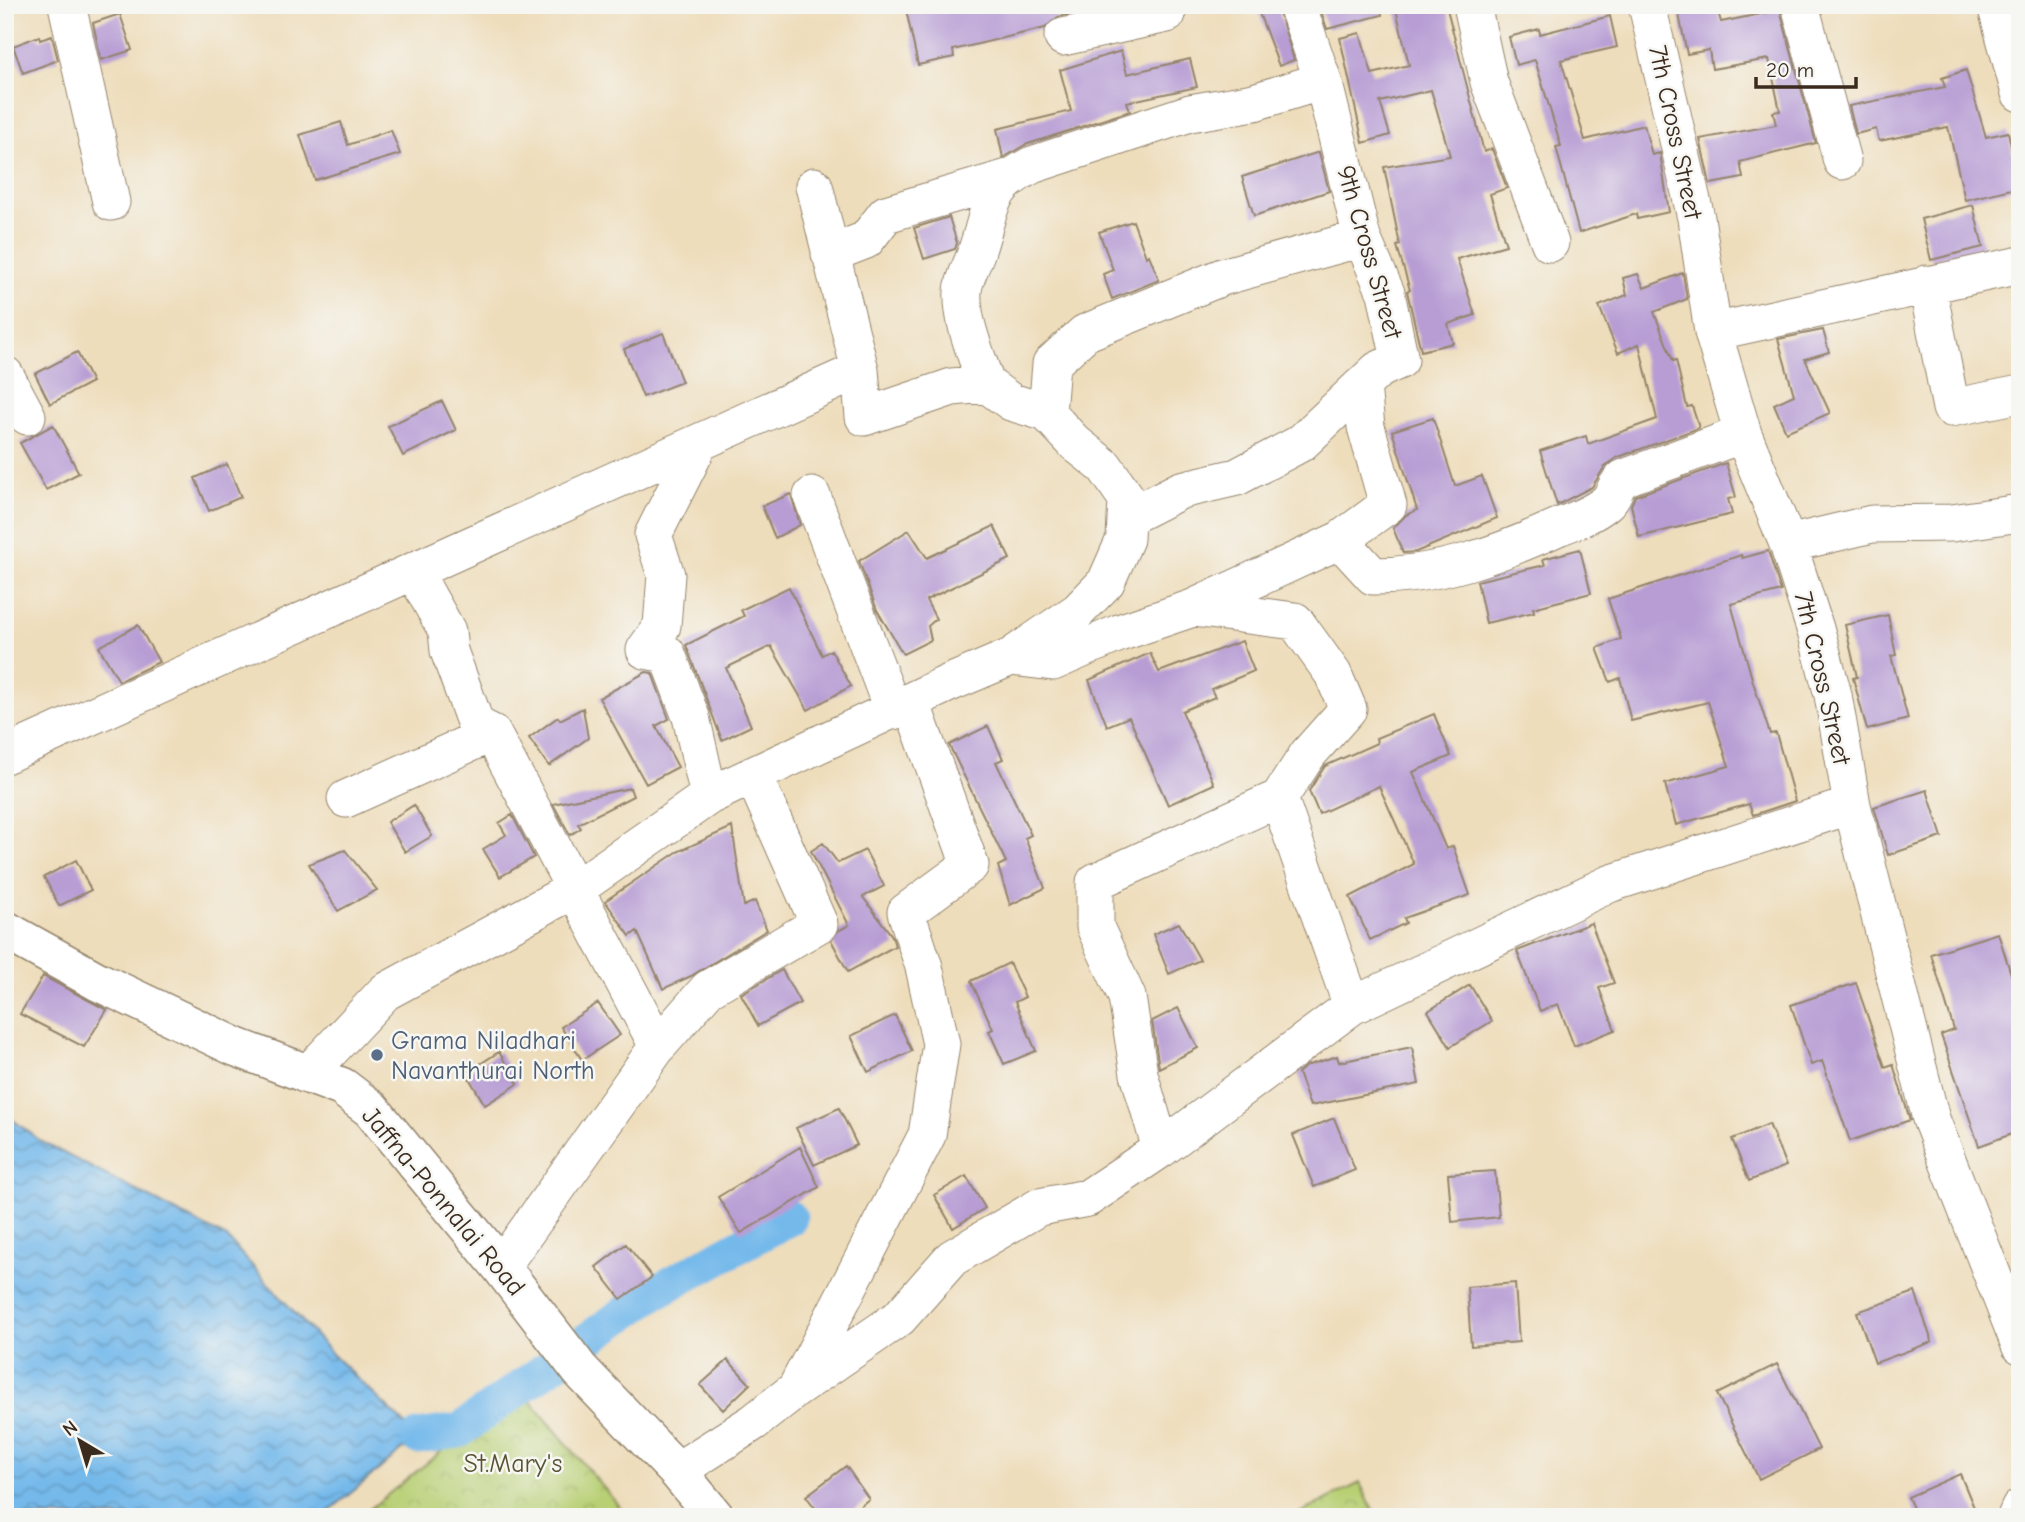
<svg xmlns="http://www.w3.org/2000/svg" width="2025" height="1522" viewBox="0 0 2025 1522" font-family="'Comic Neue',sans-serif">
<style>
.park{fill:url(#park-crowns);stroke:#7a7c48;stroke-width:2}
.water{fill:url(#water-waves);stroke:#587284;stroke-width:2}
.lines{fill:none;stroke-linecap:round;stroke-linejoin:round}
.canal{stroke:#75b9eb;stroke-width:35}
.building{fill:#b79dd4}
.minor-casing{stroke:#94846c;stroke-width:39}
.primary-casing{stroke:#94846c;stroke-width:41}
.minor{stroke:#fff;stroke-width:37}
.primary{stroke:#fff;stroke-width:38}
.service-dot{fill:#5c6f8a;stroke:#f6f6f2;stroke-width:2.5}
.labels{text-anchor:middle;stroke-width:5;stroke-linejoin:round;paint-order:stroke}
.street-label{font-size:26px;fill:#3b2a1e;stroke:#f6f6f2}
.service-label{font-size:26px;fill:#4e5e75;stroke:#f6f6f2;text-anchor:start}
.park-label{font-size:26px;fill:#5a5333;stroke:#f6f6f2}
</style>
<defs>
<pattern id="park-crowns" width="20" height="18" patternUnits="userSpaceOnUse" patternTransform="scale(1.75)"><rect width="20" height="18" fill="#b8cf73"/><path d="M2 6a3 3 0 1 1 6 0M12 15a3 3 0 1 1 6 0" fill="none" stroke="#9fb263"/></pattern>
<pattern id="water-waves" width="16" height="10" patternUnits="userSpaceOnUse" patternTransform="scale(1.75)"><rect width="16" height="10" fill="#75b9eb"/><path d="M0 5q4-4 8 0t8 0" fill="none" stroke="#6197be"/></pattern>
</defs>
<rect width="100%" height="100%" fill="#f6f6f2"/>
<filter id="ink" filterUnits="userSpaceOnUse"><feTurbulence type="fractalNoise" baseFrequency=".0143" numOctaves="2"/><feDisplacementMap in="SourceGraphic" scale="14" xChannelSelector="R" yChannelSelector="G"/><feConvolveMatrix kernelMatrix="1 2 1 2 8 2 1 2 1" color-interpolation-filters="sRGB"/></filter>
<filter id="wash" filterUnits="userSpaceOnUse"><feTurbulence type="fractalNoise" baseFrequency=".00686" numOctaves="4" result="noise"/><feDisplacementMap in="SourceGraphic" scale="28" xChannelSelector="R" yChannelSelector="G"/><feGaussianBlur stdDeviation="1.57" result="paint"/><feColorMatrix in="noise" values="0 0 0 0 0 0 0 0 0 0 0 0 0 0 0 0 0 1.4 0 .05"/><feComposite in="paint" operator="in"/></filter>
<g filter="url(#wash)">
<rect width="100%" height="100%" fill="#edb"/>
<path class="park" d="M520,1388L628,1517H360Z
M1360,1483L1376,1517H1292Z"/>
<path class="water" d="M5,1114L42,1142L227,1238L332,1354L418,1437L322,1517H5Z"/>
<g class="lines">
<path class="canal" d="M418,1437L459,1431L652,1294L790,1218"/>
</g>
<g id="blocks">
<path class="building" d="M905,5H1096V8L1058,17L1045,28L953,50L954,57L918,65Z
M1256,5H1277L1294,60L1279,66Z
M1319,5H1381L1382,15L1327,29Z
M1395,5H1446L1484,152L1492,149L1507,188L1490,194L1506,245L1457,259L1475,315L1448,324L1453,343L1421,351L1407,291L1410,290L1397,246L1400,245L1384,167L1450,156L1431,90L1380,102L1390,135L1363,143L1340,38L1360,33L1372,74L1409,65Z
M1677,5H1716L1721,22L1780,10L1816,143L1740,162L1743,178L1710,184L1700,139L1776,125L1773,112L1780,111L1769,59L1712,69L1709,50L1687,54Z
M120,14L132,50L101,60L93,23Z
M1610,16L1617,47L1561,60L1585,140L1644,125L1652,155L1660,153L1669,212L1637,219L1636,214L1579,233L1556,147L1561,146L1535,60L1516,65L1509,37L1539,29L1540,34Z
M39,36L40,40L52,36L58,60L23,73L13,46Z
M1121,51L1127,74L1190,59L1197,87L1127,102L1130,111L1025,145L1003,158L997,129L1071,111L1060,70Z
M1966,70L1986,137L2008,132L2020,187L1965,200L1948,127L1879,141L1876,129L1856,134L1849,106L1945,87L1942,78Z
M341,122L348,145L391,130L400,154L315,180L300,135Z
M1319,152L1329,191L1254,216L1242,177Z
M1973,205L1983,247L1931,260L1921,219Z
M949,217L957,243L955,249L924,259L914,228Z
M1133,221L1146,257L1149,255L1159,280L1112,299L1103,274L1113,270L1099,232Z
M1683,273L1687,299L1654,312L1673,361L1676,360L1687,407L1692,406L1699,428L1616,458L1604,468L1592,487L1557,505L1540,451L1586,436L1588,444L1657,419L1639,344L1618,353L1599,306L1627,295L1623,278L1638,274L1644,288Z
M1823,330L1829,352L1805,359L1830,413L1786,432L1774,404L1794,395L1778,339Z
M663,333L682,382L643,397L624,349Z
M77,352L92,382L50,404L35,374Z
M442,401L456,430L403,456L388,426Z
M1433,418L1455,486L1482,476L1497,518L1416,552L1403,553L1393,528L1406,515L1417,510L1392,431Z
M53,425L79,473L46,490L20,443Z
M1726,463L1736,497L1728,499L1732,514L1639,537L1631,505L1635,496Z
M227,464L241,497L209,511L195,478Z
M791,494L800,525L775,538L762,506Z
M994,526L1010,559L926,600L936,619L928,626L931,640L903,654L877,610L859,561L909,530L927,558Z
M1580,549L1591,593L1533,608L1534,612L1486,623L1477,581L1545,565L1543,559Z
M1768,551L1781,591L1731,604L1753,682L1770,734L1776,733L1795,801L1753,815L1749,804L1676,825L1665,784L1729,766L1708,702L1631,721L1620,678L1610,682L1597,648L1621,639L1608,599L1741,555L1742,558Z
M789,587L822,655L831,650L851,686L808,710L771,646L726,668L751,726L722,740L686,645L744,616L741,610Z
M1888,615L1896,655L1891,656L1908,719L1867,730L1853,678L1857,677L1845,625Z
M138,625L159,662L119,681L99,647Z
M1242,641L1254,671L1211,689L1215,697L1182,711L1214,784L1168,805L1129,717L1107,726L1089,680L1150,653L1159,672Z
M646,672L652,673L669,719L656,726L678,767L646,784L599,698Z
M583,708L588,738L549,766L529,738L558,717L560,720Z
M1434,714L1451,756L1413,772L1446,849L1453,846L1470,895L1404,918L1406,923L1370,940L1350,897L1414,864L1379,786L1319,814L1309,791L1325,766L1377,743L1376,738Z
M988,726L1003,759L996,762L1031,835L1025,838L1045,888L1010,905L998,866L1006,862L949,745Z
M630,788L633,796L578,824L581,828L570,835L553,804Z
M1927,790L1942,837L1888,855L1874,807Z
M414,805L432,836L405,852L387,822Z
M512,815L534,857L500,877L483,849L506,835L499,823Z
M732,827L744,906L755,901L767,930L691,976L663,989L637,931L630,936L605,901L677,852Z
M823,843L838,863L865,850L884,886L863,897L892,936L895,946L848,972L831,940L838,931L849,925L811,851Z
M345,850L377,890L338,911L309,864Z
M76,860L91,890L59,906L44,877Z
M1179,923L1200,960L1169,974L1153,934Z
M1591,923L1614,983L1599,988L1615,1030L1574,1046L1558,1004L1540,1011L1517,951Z
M1998,933L2020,1003V1131L1979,1146L1941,1035L1954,1030L1931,954Z
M1009,963L1025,997L1015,1002L1036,1051L1004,1064L989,1031L993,1029L971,981Z
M782,970L800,1003L758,1026L741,994Z
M43,976L107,1010L84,1047L20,1014Z
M1856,983L1885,1067L1893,1064L1910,1120L1850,1141L1822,1061L1811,1065L1791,1005Z
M1470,985L1492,1021L1450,1047L1428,1011Z
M598,1003L620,1035L582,1060L561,1027Z
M1178,1008L1198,1048L1159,1068L1152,1021Z
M895,1015L912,1051L868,1072L851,1036Z
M1412,1047L1419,1084L1310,1106L1298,1073L1306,1066L1337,1056L1339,1062Z
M499,1052L518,1084L485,1105L466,1073Z
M839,1108L857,1145L814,1165L796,1128Z
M1334,1118L1355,1170L1314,1187L1293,1135Z
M1769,1124L1786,1166L1749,1181L1732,1139Z
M800,1147L819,1187L741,1233L718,1197Z
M1495,1171L1499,1217L1452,1222L1448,1174Z
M966,1176L985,1208L953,1228L934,1195Z
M626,1244L652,1277L621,1299L596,1267Z
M1515,1283L1519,1342L1471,1346L1467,1287Z
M1915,1292L1932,1342L1875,1363L1857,1312Z
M728,1360L750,1384L723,1410L700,1385Z
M1777,1364L1819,1449L1759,1479L1717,1394Z
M846,1466L869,1499L845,1517H822L806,1496Z
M1960,1474L1978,1517H1917L1908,1497Z"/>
</g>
</g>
<g filter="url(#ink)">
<use href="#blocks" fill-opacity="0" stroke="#94846c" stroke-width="2"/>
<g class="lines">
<g class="minor-casing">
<path id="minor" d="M67,5L111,202
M1297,5L1324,84L1362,238L1386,293L1400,360L1378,370L1362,385L1366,427L1388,505L1340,540
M1472,5L1489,82L1550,243
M1647,5L1696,218L1713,332L1743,434L1788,544L1818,638L1833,695L1852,805L1931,1119L2020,1345
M1800,5L1842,161
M1996,5L2020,93
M1063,37L1167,14L1164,5
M814,186L860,370L864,417L952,387L986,384L1011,402L1047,413
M830,254L866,240L886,214L1008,178
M1927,284L1951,408L2020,394
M1713,332L2020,265
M5,375L27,416
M986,384C977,356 961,321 963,291C964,278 973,263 977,250C992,206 986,189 1032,165L1190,113L1254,102L1306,86L1324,84
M700,442L653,535L666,575L662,626L645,650L667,654L691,717L709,796
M812,496L893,711
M1126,518L1181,490L1237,477L1301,443L1362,385
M1788,544L1872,524L1952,523L2020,513
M414,572L447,631L449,651L476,725L492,733
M1011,657L1078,611L1106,582L1125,539L1127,499L1105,467L1075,443L1047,413L1051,364L1085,333L1222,277L1362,238
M5,755L860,370
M1279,798L1352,1006
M346,799L492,733L658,1046
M307,1075L385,992L577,888L709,796L947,684L1011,657L1053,662L1119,633L1193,608L1340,540L1373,576C1439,576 1499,554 1558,527C1574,521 1593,514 1606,503C1615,496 1614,485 1624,478L1743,434
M1161,1149L1139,1074L1127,997L1095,927V882L1279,798L1308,754L1348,709L1333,674L1295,621L1193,608
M501,1267L658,1046L708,989L819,924L753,775
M798,1385L927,1135L941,1044L924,967L906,912L970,865L911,702
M677,1471L754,1422L796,1389L899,1318L952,1258L1039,1207L1088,1198L1161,1149L1352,1006L1609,884L1852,805
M2016,1517L2020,1508"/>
</g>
<g class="primary-casing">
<path id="primary" d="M5,930L97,981L236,1047L342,1087L371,1109L501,1267L580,1370L677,1471L715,1517"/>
</g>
<use href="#minor" class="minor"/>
<use href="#primary" class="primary"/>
</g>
</g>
<circle class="service-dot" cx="377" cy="1055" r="7"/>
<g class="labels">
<g class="street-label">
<text transform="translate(1676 132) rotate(78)" y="9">7th Cross Street</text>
<text transform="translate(1370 252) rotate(74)" y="9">9th Cross Street</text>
<text transform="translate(1823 678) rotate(77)" y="9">7th Cross Street</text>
<text transform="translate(444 1201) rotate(50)" y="9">Jaffna-Ponnalai Road</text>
</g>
<g class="service-label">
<text x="391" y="1049">Grama Niladhari<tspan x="391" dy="30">Navanthurai North</tspan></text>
</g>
<g class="park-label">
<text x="513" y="1472">St.Mary's</text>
</g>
</g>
<rect width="2025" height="1522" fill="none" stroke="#f6f6f2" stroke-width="28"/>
<g transform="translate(80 1441) rotate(322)" stroke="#f6f6f2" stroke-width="5" paint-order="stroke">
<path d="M0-5L12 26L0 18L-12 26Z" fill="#3b2a1e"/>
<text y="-10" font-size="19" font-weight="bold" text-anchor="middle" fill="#3b2a1e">N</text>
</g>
<path d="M1756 77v10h100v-10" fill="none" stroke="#3b2a1e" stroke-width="3.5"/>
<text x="1766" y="77" font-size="21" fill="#3b2a1e" stroke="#f6f6f2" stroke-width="5" paint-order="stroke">20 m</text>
</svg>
